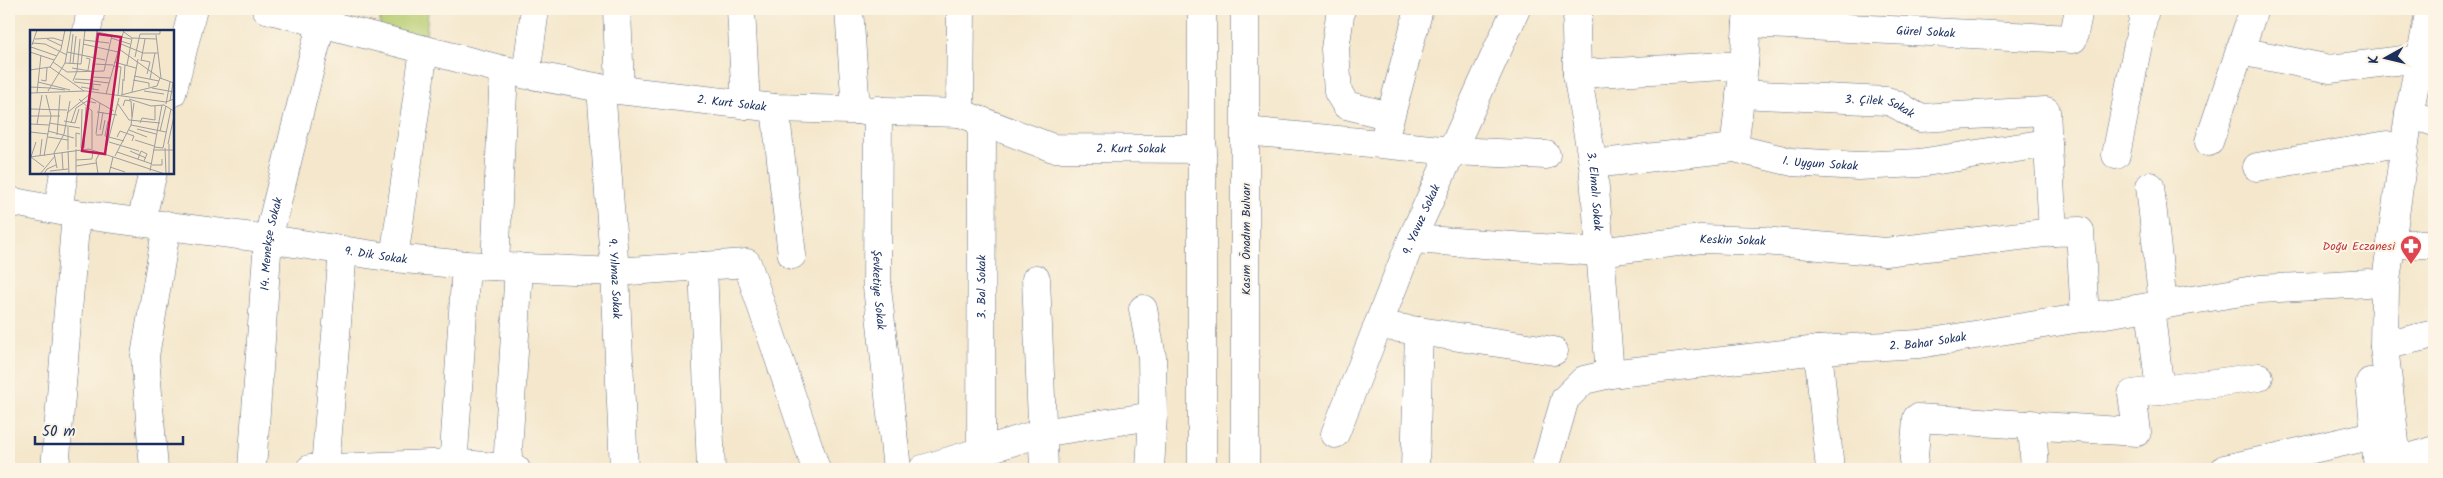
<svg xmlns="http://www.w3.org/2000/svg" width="2443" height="478" viewBox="0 0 2443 478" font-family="Kalam,sans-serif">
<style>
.green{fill:#b7cd72;stroke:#697e68}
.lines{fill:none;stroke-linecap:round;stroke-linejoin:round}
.minor-casing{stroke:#676f84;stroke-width:29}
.major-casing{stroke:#676f84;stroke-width:29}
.minor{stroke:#fff;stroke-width:28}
.major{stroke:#fff;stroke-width:28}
.labels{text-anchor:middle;stroke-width:4;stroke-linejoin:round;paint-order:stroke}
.street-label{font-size:12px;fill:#1b2f5e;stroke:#fcf5e5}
.health-label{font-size:12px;fill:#be3a42;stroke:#fcf5e5;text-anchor:end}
.inset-road{fill:none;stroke:#9d9da0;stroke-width:1}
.view{fill:#c2185b;fill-opacity:0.15;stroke:#c2185b;stroke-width:2.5}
.inset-edge{fill:none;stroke:#1b2f5e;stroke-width:2.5}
</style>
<rect width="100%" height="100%" fill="#fcf5e5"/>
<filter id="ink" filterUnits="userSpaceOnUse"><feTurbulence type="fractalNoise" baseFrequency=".02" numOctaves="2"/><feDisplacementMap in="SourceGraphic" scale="10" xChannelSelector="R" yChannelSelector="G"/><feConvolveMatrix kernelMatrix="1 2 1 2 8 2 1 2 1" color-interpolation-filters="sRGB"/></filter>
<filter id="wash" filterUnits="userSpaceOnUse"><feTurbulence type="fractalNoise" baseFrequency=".0096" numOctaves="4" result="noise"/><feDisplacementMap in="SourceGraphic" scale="20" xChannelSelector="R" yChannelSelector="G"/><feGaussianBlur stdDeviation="1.12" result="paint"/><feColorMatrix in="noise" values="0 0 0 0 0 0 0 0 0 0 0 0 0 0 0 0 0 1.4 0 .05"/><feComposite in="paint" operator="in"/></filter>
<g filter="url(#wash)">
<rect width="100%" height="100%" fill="#f4e7cc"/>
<path class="green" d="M380,9H428L426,38L380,27Z"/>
</g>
<g filter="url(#ink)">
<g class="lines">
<g class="minor-casing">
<g id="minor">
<path id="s1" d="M266,9L504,70L601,88L775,108L960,113L1053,148L1203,149"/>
<path d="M617,9L620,89"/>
<path d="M741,9L746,105"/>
<path d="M849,9L856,110"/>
<path d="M1341,9L1335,49L1338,92L1346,105L1390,116"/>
<path id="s2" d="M1579,9L1576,28L1577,74L1593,164L1610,374"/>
<path id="s3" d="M1747,23L2073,39L2079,9"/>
<path d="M87,31L91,9"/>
<path d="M2240,51L2330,69L2403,60"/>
<path d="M1577,74L1744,65"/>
<path d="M526,75L535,9"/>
<path id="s4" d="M601,88L615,272L624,469"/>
<path d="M172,93L193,9"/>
<path id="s5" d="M1740,94L1887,101C1902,105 1906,112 1920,118L2046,111L2053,232L2080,231L2085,318"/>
<path d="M775,108L792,255"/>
<path id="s6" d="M878,110L877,287L897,469"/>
<path d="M960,113L961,9"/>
<path d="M2409,114L2434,122"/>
<path d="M1246,131L1452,151L1546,155"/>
<path d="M1386,133L1419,9"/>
<path d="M2209,142L2254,9"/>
<path d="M1734,148L1744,65L1748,9"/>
<path d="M2116,155L2145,9"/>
<path id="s7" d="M1593,164L1734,148L1792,162L1858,166L1919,163L2048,143"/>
<path d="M2257,167L2387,145"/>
<path d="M2150,186L2163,305"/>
<path id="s8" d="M9,201L76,214L268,239L394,258L466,265L615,272L747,263L816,469"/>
<path d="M58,210L64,172"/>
<path d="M141,222L153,172"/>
<path id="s9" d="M1412,239L1599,252L1701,239L1764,241L1885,252L2053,232"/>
<path d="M2391,244H2434"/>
<path d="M394,258L424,50"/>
<path d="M495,266L504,70"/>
<path d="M703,266L711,469"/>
<path d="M1036,279L1044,469"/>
<path d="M2150,307L2160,391"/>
<path d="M1143,309L1152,357L1153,416L1150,469"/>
<path d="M1378,325L1554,351"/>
<path d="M2384,346L2434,334"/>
<path d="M1818,350L1830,469"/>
<path d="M2032,424L2035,469"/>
<path id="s10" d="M1335,434L1412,239L1516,9"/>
<path id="s11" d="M981,452L982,121"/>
<path d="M2397,462L2434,450"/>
<path d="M325,468L343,250"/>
<path d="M55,469L76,214"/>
<path d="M154,469L145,356L167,225"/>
<path id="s12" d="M252,469L268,239L321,24"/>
<path d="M310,469L453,463L516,469"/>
<path d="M453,469L466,265"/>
<path d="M507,469L519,267"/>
<path d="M923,469L1041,433L1153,416"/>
<path d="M1415,469L1419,331"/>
<path id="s13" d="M1545,469L1565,399L1584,380L1610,374L1818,350L1919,344L2260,289L2369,283"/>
<path d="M1913,469L1917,418L2137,432L2132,394L2259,377"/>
<path d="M2225,469L2374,435"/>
</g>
</g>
<g class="major-casing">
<path id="major" d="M2370,382L2378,469
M1202,469V9
M1245,469V9
M2398,469L2384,346L2385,288L2409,114L2430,9"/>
</g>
<use href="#minor" class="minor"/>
<use href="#major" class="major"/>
</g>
</g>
<defs>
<g id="pharmacy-pin" transform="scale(1.125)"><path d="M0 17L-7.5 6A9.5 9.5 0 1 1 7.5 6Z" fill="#e0444e" stroke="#fcf5e5"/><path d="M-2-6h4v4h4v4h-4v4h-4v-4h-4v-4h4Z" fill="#fff"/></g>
</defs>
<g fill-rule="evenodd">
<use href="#pharmacy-pin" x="2411" y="246"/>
</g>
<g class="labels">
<g class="street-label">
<text dy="4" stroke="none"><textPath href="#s3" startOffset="179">Gürel Sokak</textPath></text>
<text dy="4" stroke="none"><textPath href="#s1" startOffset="476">2. Kurt Sokak</textPath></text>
<text dy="4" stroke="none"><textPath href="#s5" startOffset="141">3. Çilek Sokak</textPath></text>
<text dy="4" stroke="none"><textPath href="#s1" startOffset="882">2. Kurt Sokak</textPath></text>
<text dy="4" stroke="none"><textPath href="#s7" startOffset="230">1. Uygun Sokak</textPath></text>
<text dy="4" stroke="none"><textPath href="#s2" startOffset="184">3. Elmalı Sokak</textPath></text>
<text dy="4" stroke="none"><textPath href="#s10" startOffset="231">9. Yavuz Sokak</textPath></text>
<text transform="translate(1246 239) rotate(-90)" y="4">Kasım Önadım Bulvarı</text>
<text dy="4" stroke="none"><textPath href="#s9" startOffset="322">Keskin Sokak</textPath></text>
<text dy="4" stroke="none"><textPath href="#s12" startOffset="226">14. Menekşe Sokak</textPath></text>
<text dy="4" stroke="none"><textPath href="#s8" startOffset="371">9. Dik Sokak</textPath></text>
<text dy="4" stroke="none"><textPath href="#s4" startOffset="191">9. Yılmaz Sokak</textPath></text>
<text dy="4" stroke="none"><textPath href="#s11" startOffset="165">3. Bal Sokak</textPath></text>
<text dy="4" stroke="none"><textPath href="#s6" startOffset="180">Şevketiye Sokak</textPath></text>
<text dy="4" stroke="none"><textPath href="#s13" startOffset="446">2. Bahar Sokak</textPath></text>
</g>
<g class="health-label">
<text x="2395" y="250">Doğu Eczanesi</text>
</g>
</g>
<g transform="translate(30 30)">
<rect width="144" height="144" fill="#f4e7cc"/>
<path class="inset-road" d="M67,2L101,9M94,2L102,8L97,35M126,5L131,48M81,8L100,14M102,8L126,9M5,9L23,8L33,11M17,9L32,16M54,10L79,13M2,13L15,14L37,25M53,14L88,22M91,14L113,23H128M2,15L7,0M1,17L27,26M89,19L130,48L144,53M0,22L24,30M37,22L75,30M105,27L110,4H130V0M56,28L60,29L58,40M111,30L120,32L117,44M111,31L115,9M23,32L37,42L74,41L82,5M84,32L106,38M35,33L51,34L55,0M40,33L43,4M43,33L46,6M64,34L83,35M83,36L91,37L88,65M20,37L54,61M42,38L60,41M0,40L20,37L31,19L35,0M104,46L129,51M62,47L80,48M45,49L63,50M120,49L125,23M11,50L16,51L17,38M103,50L119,53V57M43,51L47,41L50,9M63,51L79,53M94,51L95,35M8,52L40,60M44,52L71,55M0,57L20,58M51,57L69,60M20,58L35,60M122,58L144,62M63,60L62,43L67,0M18,61L35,33L41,0M114,61L134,64M102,62L108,29M0,63L56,61L136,72L144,69M7,63L11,25M76,64L94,0M91,65L127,56L130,48M92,65L93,49M61,68L84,81M49,69L62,81V119M99,69L121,76L134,75L144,81M140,71L143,53M88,74L99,90L130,93M136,74L140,52M93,76L95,70L101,71L102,87M0,79L37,80M67,82L87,85M37,83L60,64M0,86H30M34,91L45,93L49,79M78,91L75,106L94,111M19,93L50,98M41,93L46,78L57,71L66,73M110,93L112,88L125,90V76M0,94L19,95M7,94L12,65M101,95L136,102M38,97V120M107,99L126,104M70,100L73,82M99,100L117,107M18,101L44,108M130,101L136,76M0,102L18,104M66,104L70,73M27,105L30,65M66,105H72L75,90M18,107L38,110M87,107L90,101L104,106L102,111M105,110L124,116M6,112L1,127L14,137M79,112L109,121M138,114L144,86M46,117V103L50,104M124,117L133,118L141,79M51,118L52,79M54,118L56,77M135,118L136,143M46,119V144M123,120H144M38,121L39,144M100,121L116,128M87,122L122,134M32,123L33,140M75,123L89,68M10,126L12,109M14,126L21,86L16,65M85,126L101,95L104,73M0,127L59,119L135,144M108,129L111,121L117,124L114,131M46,130L62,129L63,120M122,135H132V129M46,136L66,133M80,137L95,142M27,138L24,123L34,104L40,71M20,141L38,139M120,141L132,75M10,144L25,126M14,144L17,139L26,135M68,144L66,130L70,122M79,144L83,127M139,144V114"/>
<path class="view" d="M68,4L91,7L75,124L52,121Z"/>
<rect width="144" height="144" class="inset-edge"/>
</g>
<rect width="2443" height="478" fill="none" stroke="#fcf5e5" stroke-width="30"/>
<g transform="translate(2386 58) rotate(262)" stroke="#fcf5e5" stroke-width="4" paint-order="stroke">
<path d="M0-4L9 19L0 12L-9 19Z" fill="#1b2f5e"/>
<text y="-8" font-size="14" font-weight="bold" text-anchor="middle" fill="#1b2f5e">K</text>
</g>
<path d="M35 436v8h148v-8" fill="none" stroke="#1b2f5e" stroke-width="2.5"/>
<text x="42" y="436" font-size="15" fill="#1b2f5e" stroke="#fcf5e5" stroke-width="4" paint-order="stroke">50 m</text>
</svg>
